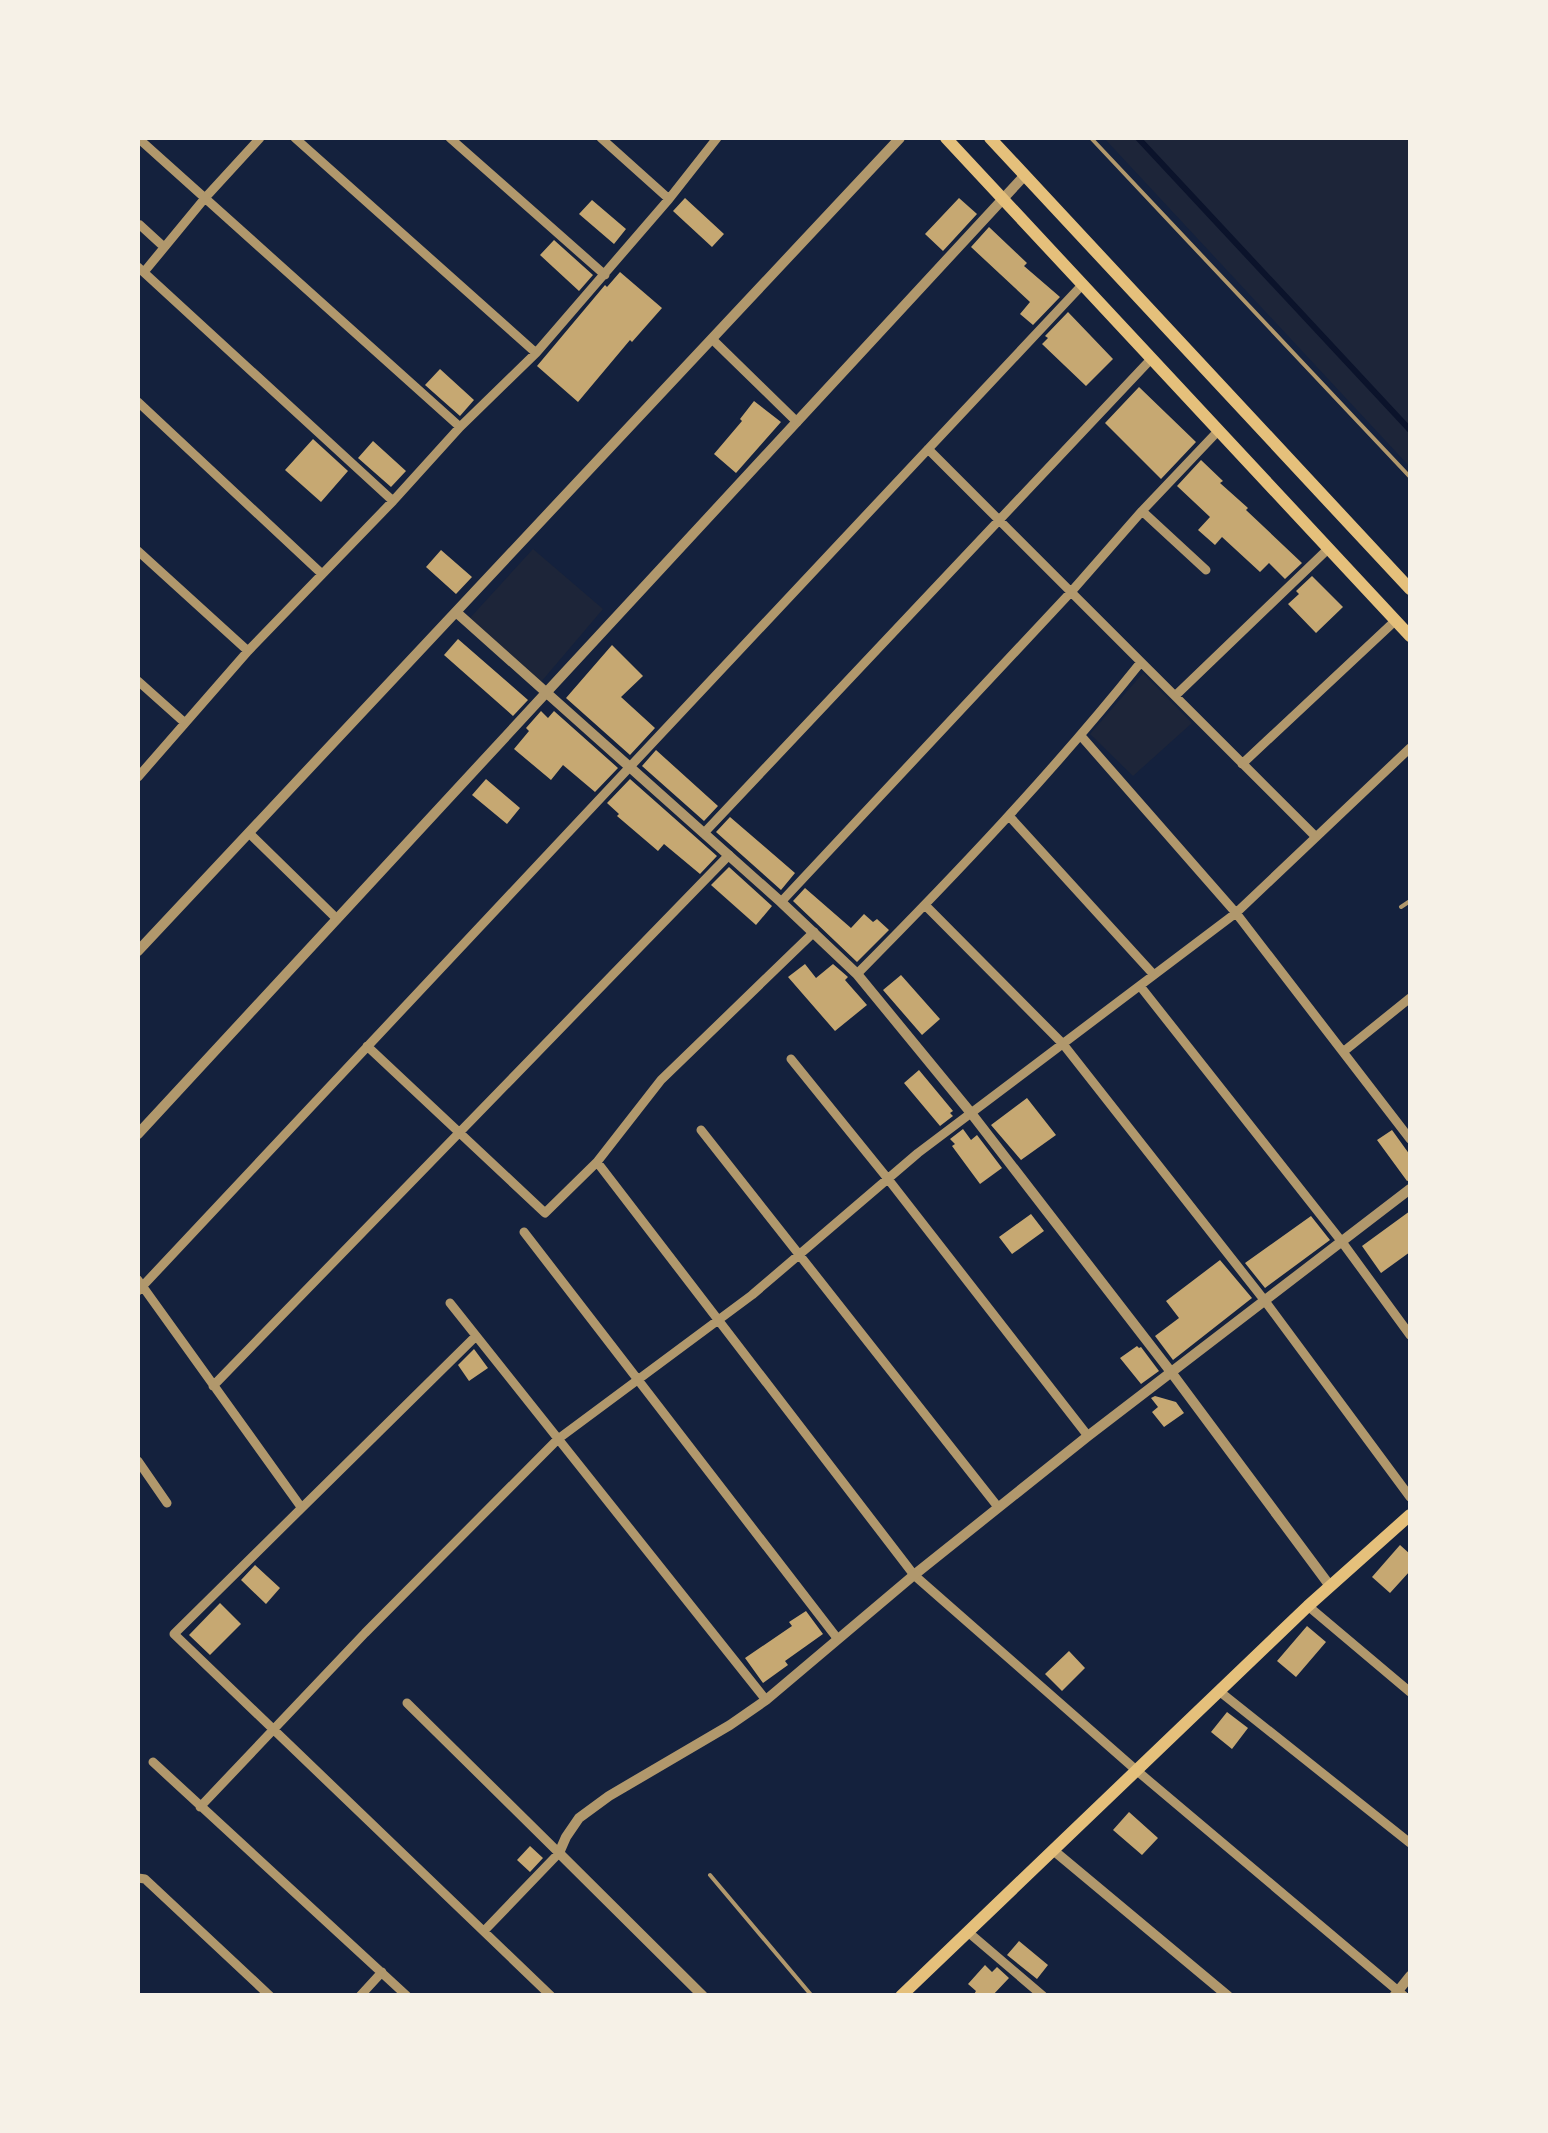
<svg xmlns="http://www.w3.org/2000/svg" width="1548" height="2133" viewBox="0 0 1548 2133" font-family="Lato,sans-serif">
<style>
.green{fill:#1d2539}
.lines{fill:none;stroke-linecap:round;stroke-linejoin:round}
.stream{stroke:#0b132b;stroke-width:6}
.building{fill:#c6a872}
.service{stroke:#b1986c;stroke-width:4}
.minor{stroke:#b1986c;stroke-width:9}
.tertiary{stroke:#b1986c;stroke-width:10}
.secondary{stroke:#e5c07b;stroke-width:12}
</style>
<rect width="100%" height="100%" fill="#14213d"/>
<path class="green" d="M1104,138H1410V467Z
M533,549L603,609L541,682L469,619Z
M1143,673L1192,723L1133,776L1090,734Z"/>
<g class="lines">
<path class="stream" d="M1138,138L1410,430"/>
</g>
<path class="building" d="M685,198L724,234L712,247L673,211Z
M959,198L977,214L943,251L925,234Z
M592,200L626,229L614,244L579,214Z
M989,227L1027,263L1024,266L1060,297L1033,325L1020,314L1030,302L971,247Z
M554,240L593,275L579,291L540,255Z
M620,272L662,308L632,342L630,340L578,402L537,366L605,285L607,287Z
M1068,312L1113,359L1086,386L1042,344L1048,338L1045,336Z
M440,369L474,400L460,416L425,385Z
M1139,387L1196,442L1161,479L1105,423Z
M754,401L781,422L736,473L714,454L742,421L740,419Z
M313,439L348,471L321,502L285,470Z
M373,441L406,471L391,487L358,458Z
M1201,460L1223,481L1220,483L1248,508L1246,510L1302,563L1285,579L1269,563L1260,572L1222,537L1215,545L1198,530L1210,517L1177,486Z
M441,550L472,577L456,594L426,567Z
M1312,576L1343,607L1316,633L1288,604L1299,594L1296,591Z
M458,639L528,700L513,716L444,655Z
M612,645L643,676L621,697L655,728L630,755L566,698Z
M541,711L548,718L554,711L618,768L595,792L563,765L551,780L514,749L529,731L526,728Z
M656,750L718,806L704,821L642,766Z
M486,779L520,808L507,824L472,795Z
M630,779L717,856L700,874L664,844L658,851L617,816L619,814L607,803Z
M730,817L795,873L781,890L716,832Z
M729,867L772,906L756,925L711,885Z
M805,888L851,928L864,914L873,922L877,919L889,930L857,962L793,901Z
M805,964L816,978L833,964L848,977L845,980L867,1005L835,1031L788,977Z
M901,975L940,1019L922,1035L883,990Z
M919,1070L953,1111L950,1113L953,1116L940,1126L904,1083Z
M1027,1098L1056,1135L1021,1160L991,1125Z
M963,1129L971,1140L977,1135L1002,1168L980,1184L952,1146L955,1144L950,1139Z
M1392,1130L1410,1155V1180L1407,1181L1377,1140Z
M1410,1211V1252L1381,1273L1362,1246Z
M1031,1214L1044,1231L1012,1254L999,1237Z
M1311,1216L1330,1240L1265,1288L1245,1263Z
M1220,1260L1252,1298L1173,1360L1155,1336L1179,1318L1166,1301Z
M1137,1346L1139,1348L1141,1347L1159,1371L1141,1384L1120,1358Z
M474,1349L488,1368L469,1381L458,1365Z
M1155,1396L1176,1402L1184,1413L1164,1427L1152,1412L1158,1407L1151,1398Z
M1400,1545L1410,1554V1571L1390,1593L1372,1577Z
M255,1565L280,1588L266,1604L241,1580Z
M220,1603L241,1624L210,1655L189,1635Z
M806,1611L823,1634L785,1661L788,1665L763,1683L745,1658L792,1626L789,1622Z
M1307,1626L1326,1642L1296,1677L1277,1661Z
M1069,1651L1085,1668L1062,1691L1045,1674Z
M1227,1712L1248,1728L1232,1749L1211,1732Z
M1129,1812L1158,1838L1142,1855L1113,1830Z
M530,1846L543,1858L530,1872L517,1860Z
M1019,1941L1048,1965L1037,1979L1007,1955Z
M985,1965L992,1972L997,1967L1009,1978L992,1996H973L976,1991L968,1984Z"/>
<g class="lines">
<path class="service" d="M1091,138L1410,477
M1401,907L1410,901
M710,1875L812,1996"/>
<path class="minor" d="M138,138L460,427
M295,138L536,353
M450,138L605,275
M601,138L669,199
M138,227L140,225L164,247
M138,267L393,501
M144,272L205,198L260,138
M712,339L797,422
M138,402L322,574
M928,449L1316,837
M1142,511L1206,570
M138,551L248,651
M138,681L185,723
M1175,696L1329,548
M1081,736L1236,913L1410,1139
M1242,764L1396,620
M138,777L248,651L393,501L460,427L536,353L669,199L717,138
M1010,817L1154,975
M249,833L337,919
M704,833L1152,358
M781,902L1071,592L1142,511L1219,430
M925,905L1063,1044L1265,1301L1410,1497
M857,974C957,873 1052,773 1141,662
M1140,986L1342,1242L1410,1335
M367,1046L545,1213L597,1162L661,1080L814,932
M1343,1052L1410,998
M791,1059L888,1179L1088,1436
M701,1130L998,1507
M597,1162L914,1575L1136,1770L1404,1996
M524,1232L837,1638
M138,1280L301,1507
M138,1291L1083,284
M450,1303L766,1700
M476,1336L174,1634L551,1996
M213,1386L729,855
M138,1461L167,1503
M1308,1606L1410,1692
M1219,1691L1410,1843
M407,1703L559,1853L484,1931
M153,1762L407,1996
M200,1807L365,1633L558,1439L752,1295L918,1153L1236,913L1410,748
M138,1878L145,1879L270,1996
M968,1932L1043,1996
M360,1996L382,1972"/>
<path class="tertiary" d="M456,612L781,902L857,974L971,1113L1171,1372L1330,1586
M138,951L900,138
M138,1134L1025,175
M1053,1850L1228,1996
M703,1996L559,1853L566,1837L579,1818L609,1796L730,1725L766,1700L914,1575L1088,1436L1410,1189
M1394,1996L1410,1976"/>
<path class="secondary" d="M946,138L1410,636
M990,138L1410,589
M901,1996L1308,1606L1410,1515"/>
</g>
<rect width="1548" height="2133" fill="none" stroke="#f6f1e7" stroke-width="280"/>
</svg>
